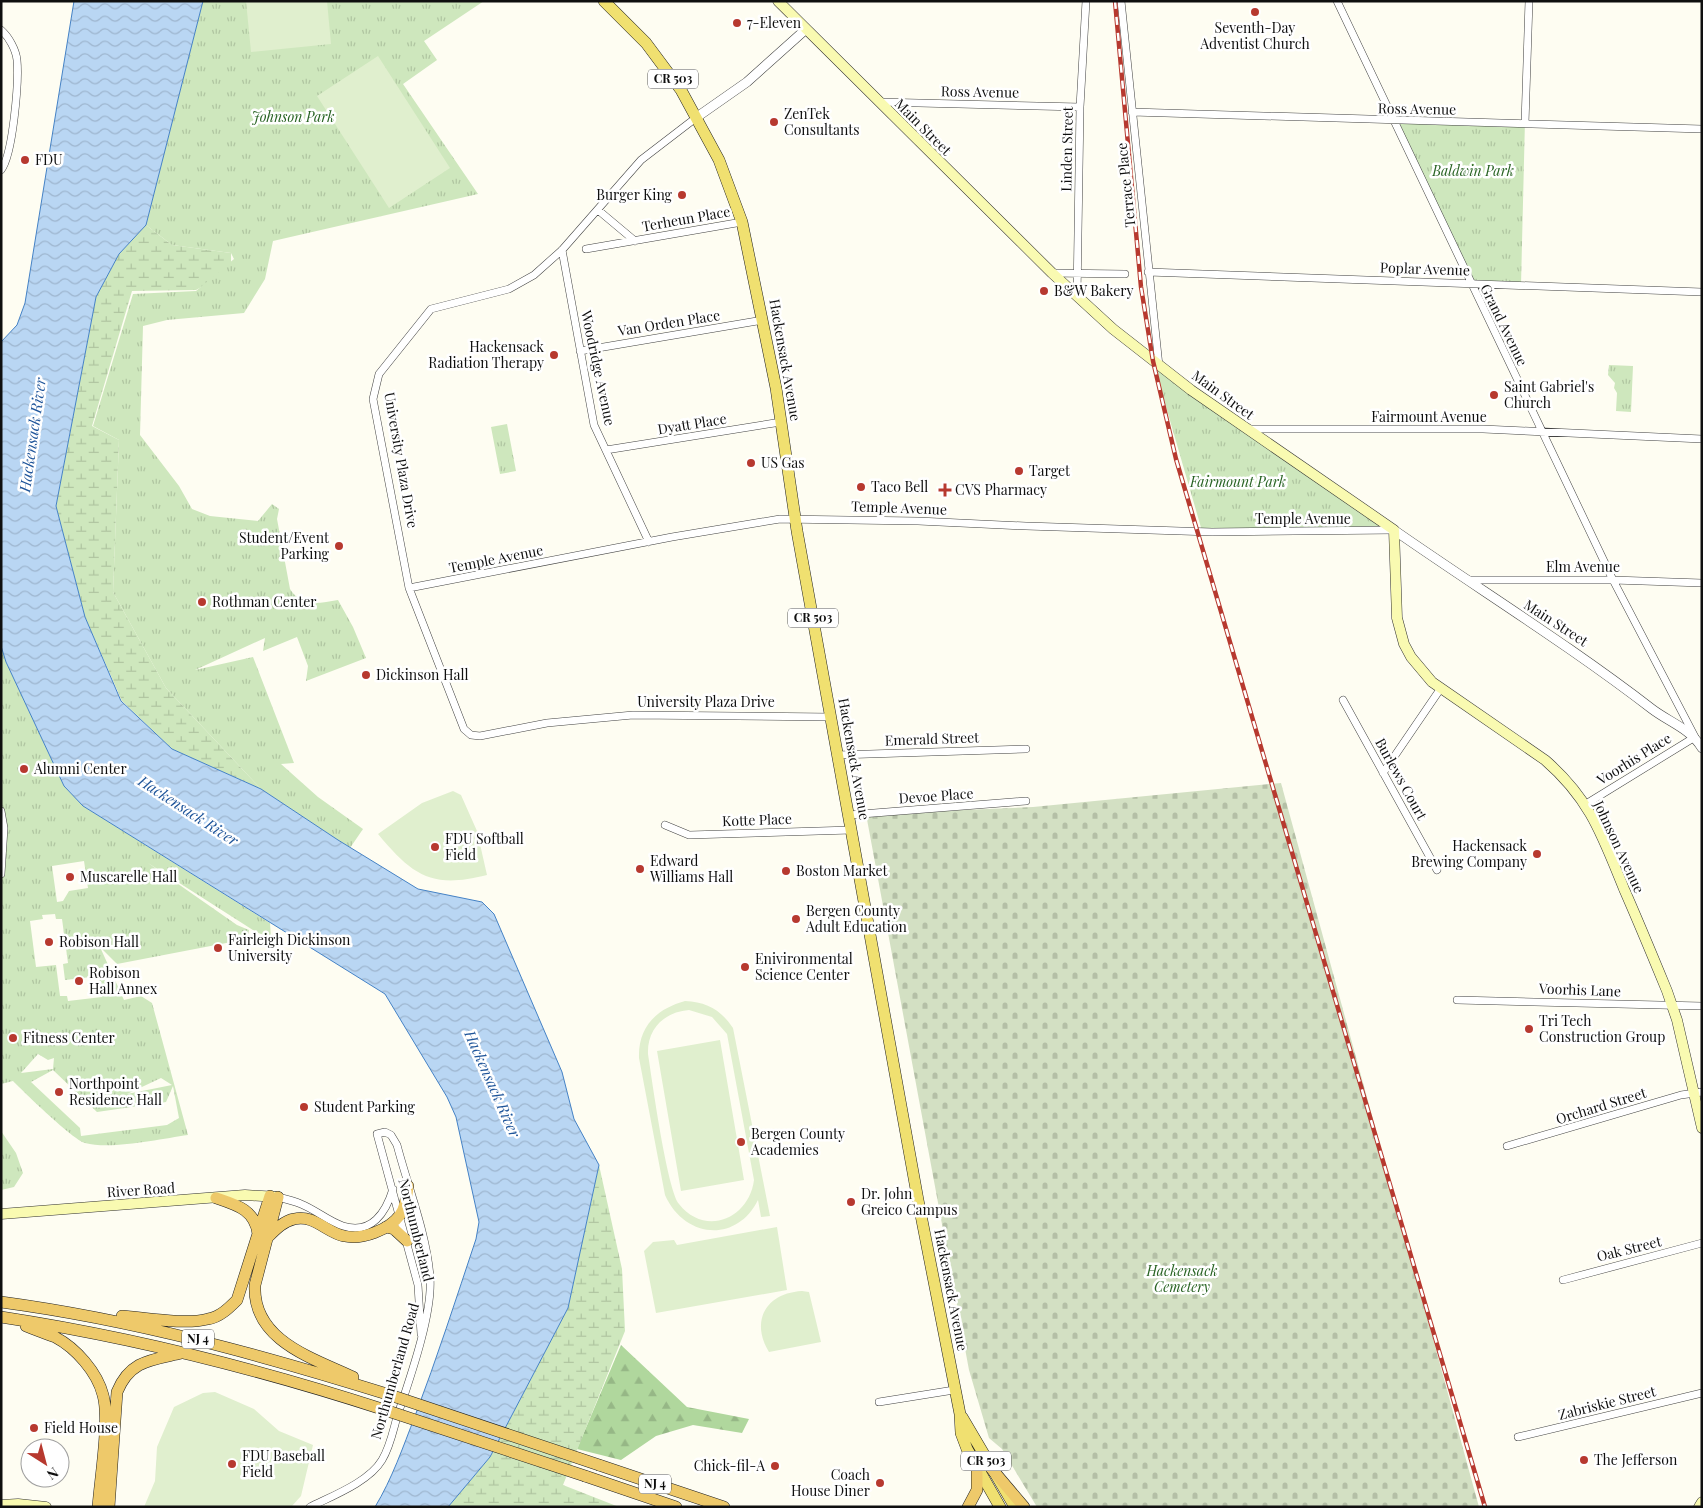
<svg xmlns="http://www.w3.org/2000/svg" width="1703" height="1508" viewBox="0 0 1703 1508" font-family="'Playfair Display',serif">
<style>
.forest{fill:url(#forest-firs)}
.wetland{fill:url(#wetland-marsh)}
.cemetery{fill:url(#cemetery-stones)}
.park{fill:url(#park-tufts);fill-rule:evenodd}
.pitch{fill:#e0efce;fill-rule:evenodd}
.water{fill:url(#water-waves);stroke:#4582c5}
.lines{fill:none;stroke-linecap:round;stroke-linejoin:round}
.minor-casing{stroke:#424242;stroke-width:8}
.tertiary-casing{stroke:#424242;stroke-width:10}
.secondary-casing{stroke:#313131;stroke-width:11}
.primary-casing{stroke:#202020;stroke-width:12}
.trunk-casing{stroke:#202020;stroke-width:12}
.minor{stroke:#fff;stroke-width:7}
.tertiary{stroke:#fff;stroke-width:9}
.secondary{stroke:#f9fab1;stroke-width:10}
.primary{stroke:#f0e070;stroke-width:11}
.trunk{stroke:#eec96a;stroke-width:11}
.rail-casing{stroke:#b7392f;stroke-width:4.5}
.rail{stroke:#fff;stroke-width:2.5;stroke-dasharray:8;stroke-linecap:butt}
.trunk-bridge-casing{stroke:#202020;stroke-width:12;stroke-linecap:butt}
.trunk-bridge{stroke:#eec96a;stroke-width:11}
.poi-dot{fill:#b7392f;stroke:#fff;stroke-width:2}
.labels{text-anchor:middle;stroke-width:5;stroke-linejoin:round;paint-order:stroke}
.shield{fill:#fff;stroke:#575757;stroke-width:1}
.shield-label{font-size:12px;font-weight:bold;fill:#0f0f0f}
.poi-label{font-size:14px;fill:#0f0f0f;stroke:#fff;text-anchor:start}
.street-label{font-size:14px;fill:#0f0f0f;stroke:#fff}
.park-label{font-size:14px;font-style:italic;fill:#286323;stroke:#fff}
.water-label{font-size:15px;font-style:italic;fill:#1f559a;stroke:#fff}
</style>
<defs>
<pattern id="forest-firs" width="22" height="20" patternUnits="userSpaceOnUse" patternTransform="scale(1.25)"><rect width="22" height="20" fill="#b0d79d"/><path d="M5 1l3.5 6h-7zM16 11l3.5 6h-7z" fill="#96b786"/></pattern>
<pattern id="wetland-marsh" width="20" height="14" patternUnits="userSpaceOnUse" patternTransform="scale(1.25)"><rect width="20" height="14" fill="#cee7bd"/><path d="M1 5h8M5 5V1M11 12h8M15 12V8" fill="none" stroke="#b0c5a1"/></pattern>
<pattern id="cemetery-stones" width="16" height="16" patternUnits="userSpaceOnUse" patternTransform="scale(1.25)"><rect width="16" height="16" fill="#d3e0c3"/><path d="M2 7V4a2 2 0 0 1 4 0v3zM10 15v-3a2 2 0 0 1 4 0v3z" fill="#b4bfa6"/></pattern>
<pattern id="park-tufts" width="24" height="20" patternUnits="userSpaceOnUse" patternTransform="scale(1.25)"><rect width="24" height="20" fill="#cee7bd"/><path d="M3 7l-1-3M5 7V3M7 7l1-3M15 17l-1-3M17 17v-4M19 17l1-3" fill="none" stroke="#b0c5a1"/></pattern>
<pattern id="water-waves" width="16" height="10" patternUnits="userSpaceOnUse" patternTransform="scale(1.25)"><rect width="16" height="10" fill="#b9d6f3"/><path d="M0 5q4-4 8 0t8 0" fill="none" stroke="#9eb6cf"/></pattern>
</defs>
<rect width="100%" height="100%" fill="#fefdf2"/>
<path class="forest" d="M621,1345L687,1407L749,1419L742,1433L693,1425L656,1436L621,1460L577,1449Z"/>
<path class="wetland" d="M146,225L172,245L231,253V266L216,279L196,290L132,291L92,426L119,440L113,592L166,688L261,789L172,749L122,701L85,617L56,506L96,297L119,254Z
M599,1165L622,1269L625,1331L563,1485L619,1507H448L490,1457L568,1308Z"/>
<path class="cemetery" d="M1281,783L1479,1507H1037L1002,1449L989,1438L969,1370L866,814L1033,807Z"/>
<path class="park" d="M203,1H484L424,41L437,60L403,84L478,194L273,241L265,279L244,313L167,320L143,326L140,435L179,486L192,509L210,516L258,521L272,504L279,509L277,519L290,589C302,608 319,603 338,600L353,627L366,658L306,681L308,666L297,637L263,651L265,638L195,670L253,657L294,763L281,764L318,797L363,829L350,848L261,789L166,688L113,592L119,440L93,426L133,294L196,291L234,259L231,253L172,245L146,225Z
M1525,120L1521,285L1471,283L1394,121Z
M1153,362L1394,530L1202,531Z
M1609,365L1633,366L1631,412L1616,411L1617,393L1614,388L1615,383L1608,375Z
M507,424L516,471L500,474L491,427Z
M1,646L6,662L64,786L83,806L270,923L271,938L256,932L148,863L237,925L249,930L247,939L117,964L100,947L124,1000L141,996L152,1003L188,1135C160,1139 111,1150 85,1143C73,1140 24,1092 13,1081L1,1084ZM84,861L88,888L69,891L63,901L57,902L52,866ZM55,914L56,919H62L68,963L63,964L65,980L99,976L102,997L68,1001L67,996H60L56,965L36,967L30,921L43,919L42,915ZM38,1054L48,1060L54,1058L53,1069L21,1073ZM53,1070L97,1112L166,1102L173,1086L179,1118L167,1125L81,1136L80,1128L31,1082ZM161,1078L172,1085L127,1094Z
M1,1131L16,1153L23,1173L14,1187L1,1190Z"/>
<path class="pitch" d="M246,1H327L331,44L251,52Z
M378,56L450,168L389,208L317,96Z
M453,791L461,795L477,831L487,875C432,889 413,876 378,834L422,803Z
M685,1001C707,1002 721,1010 733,1028L770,1216L761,1217L758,1200C736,1244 684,1238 665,1195L639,1058C638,1027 656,1009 685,1001ZM689,1010L712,1017L727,1034L754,1180C749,1219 705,1237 679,1204C667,1189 652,1080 648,1054C647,1029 664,1012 689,1010Z
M720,1040L744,1180L681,1191L657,1051Z
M777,1227L787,1290L656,1313L644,1251L653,1242L674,1240L677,1245Z
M802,1291L809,1292L821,1342L769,1352C750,1321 766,1293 802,1291Z
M215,1392L254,1409L279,1431L313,1445L301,1496L292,1506L144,1507L155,1481L157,1447L174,1407L203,1393Z"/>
<path class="water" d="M74,1H203L146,225L119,254L96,297L56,506L85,617L121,701L172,749L261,789L338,840L418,889L482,902L494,914L562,1072L574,1119L599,1165L568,1308L490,1457L448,1507H375C392,1479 403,1447 415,1416C437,1358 456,1299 476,1239L479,1222L456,1117L447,1097L385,994L83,806L64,786L6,662L1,646V342L17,325L25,303Z"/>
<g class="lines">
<g class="minor-casing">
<path id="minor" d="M1121,1L1159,366
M1337,1L1613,580L1695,737L1586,804
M1,30C9,37 16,50 17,60C19,81 13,155 1,170
M879,102L1080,107
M1132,112L1702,129
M697,117L641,160L562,250L534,275L509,289L431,309L379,374L373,399L409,588L464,729L471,735L480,736L547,723L633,715L831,717
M1525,123L1529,1
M598,210L635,241
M586,249L742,222
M562,250L594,425L649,542
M1148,272L1702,292
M1052,273L1125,274
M1077,297L1080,107L1086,1
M580,351L763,320
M1247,429H1483L1702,439
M606,450L781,422
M1467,580H1613L1702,583
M409,588L672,537L780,519L918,521L1026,526L1212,532L1394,530
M1343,700L1437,870
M838,755L1026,749
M1383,773L1441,688
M1,811L4,828L1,874
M849,815L1026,801
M665,825L689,835L851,830
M1457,1000L1702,1006
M1507,1146L1681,1095L1702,1092
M278,1197C286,1199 294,1201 301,1204C316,1210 328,1221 343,1226C372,1235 386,1212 393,1189
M1563,1280L1702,1243
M879,1402L954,1390
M1518,1437L1702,1393
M310,1507C332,1496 369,1482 382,1460C390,1447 393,1431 397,1417C409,1381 433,1314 430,1277C427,1235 408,1187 397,1145L391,1135L385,1132L377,1134L418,1285L421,1334"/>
</g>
<g class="tertiary-casing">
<path id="tertiary" d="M697,117L747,82L805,30
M1394,530C1480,590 1569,645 1652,709C1669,722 1691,729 1702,748"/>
</g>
<g class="secondary-casing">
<path id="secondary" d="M778,1L1052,273L1113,329L1191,390L1394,530L1397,618L1404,644L1411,657L1432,682L1545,760C1590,799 1602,835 1624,889C1639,923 1653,957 1667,991L1677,1020L1702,1128
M1,1214L245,1195L278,1197
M1,1505L18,1504L46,1507
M1699,1507L1702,1502"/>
</g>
<g class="primary-casing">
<path id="primary" d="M604,1L646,43L681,90L719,160L742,222L776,388L797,531L918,1200L960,1414L961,1433L967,1449L1000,1507
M962,1417L1015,1507"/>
</g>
<g class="trunk-casing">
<path id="trunk" d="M278,1197L255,1285C252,1340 312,1358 353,1377
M216,1198C237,1205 255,1210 258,1234
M386,1227L394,1229L407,1241
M269,1236C276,1229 284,1221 294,1219C314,1214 327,1233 344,1236C362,1240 389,1230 400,1215C406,1207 407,1195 408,1186
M1,1302C135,1320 262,1355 390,1395
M122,1316C147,1318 185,1325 208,1319C220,1317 229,1308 237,1300L270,1196
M1,1317C132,1337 259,1369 385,1410
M26,1326C35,1330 45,1333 55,1337C76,1348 97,1372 103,1395C110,1420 100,1479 98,1507
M599,1465L724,1507
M991,1468L1024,1507
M585,1476L676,1507
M109,1507L117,1392C130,1360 152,1360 182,1353
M968,1507L977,1490V1468"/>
</g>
<use href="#minor" class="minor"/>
<use href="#tertiary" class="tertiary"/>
<use href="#secondary" class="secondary"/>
<use href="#primary" class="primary"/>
<use href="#trunk" class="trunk"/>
<g class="rail-casing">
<path id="rail" d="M1115,1L1141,287L1153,361L1176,459L1485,1507"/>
</g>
<use href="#rail" class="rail"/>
<g class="trunk-bridge-casing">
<path id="trunk-bridge" d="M390,1395L599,1465
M385,1410L585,1476"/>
</g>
<use href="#trunk-bridge" class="trunk-bridge"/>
</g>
<g class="poi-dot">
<circle cx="1255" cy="12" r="5"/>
<circle cx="737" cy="23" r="5"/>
<circle cx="774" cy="122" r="5"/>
<circle cx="25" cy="160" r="5"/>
<circle cx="682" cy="195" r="5"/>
<circle cx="1044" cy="291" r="5"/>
<circle cx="554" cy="355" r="5"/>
<circle cx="1494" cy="395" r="5"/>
<circle cx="751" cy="463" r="5"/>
<circle cx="1019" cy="471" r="5"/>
<circle cx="861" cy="487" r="5"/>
<path d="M942.5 482.5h5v5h5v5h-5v5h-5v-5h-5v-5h5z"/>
<circle cx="339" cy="546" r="5"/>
<circle cx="202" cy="602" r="5"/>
<circle cx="366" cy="675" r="5"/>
<circle cx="24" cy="769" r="5"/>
<circle cx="435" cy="847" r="5"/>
<circle cx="1537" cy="854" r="5"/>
<circle cx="640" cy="869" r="5"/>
<circle cx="786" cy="871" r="5"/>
<circle cx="70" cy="877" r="5"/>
<circle cx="796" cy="919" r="5"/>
<circle cx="49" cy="942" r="5"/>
<circle cx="218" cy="948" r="5"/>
<circle cx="745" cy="967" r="5"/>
<circle cx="79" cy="981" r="5"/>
<circle cx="1529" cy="1029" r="5"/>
<circle cx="13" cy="1038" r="5"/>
<circle cx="59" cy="1092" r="5"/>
<circle cx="304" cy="1107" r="5"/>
<circle cx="741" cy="1142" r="5"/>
<circle cx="851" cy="1202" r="5"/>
<circle cx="34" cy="1428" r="5"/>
<circle cx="1584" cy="1460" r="5"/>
<circle cx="232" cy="1464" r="5"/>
<circle cx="775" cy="1466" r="5"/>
<circle cx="880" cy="1483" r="5"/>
</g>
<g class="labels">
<g class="shield">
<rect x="648" y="69.5" width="50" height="19" rx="4"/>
<rect x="788" y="608.5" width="50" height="19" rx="4"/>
<rect x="182" y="1329.5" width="32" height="19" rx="4"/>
<rect x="961" y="1451.5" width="50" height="19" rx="4"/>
<rect x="639" y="1474.5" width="32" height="19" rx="4"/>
</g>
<g class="shield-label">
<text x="673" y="83">CR 503</text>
<text x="813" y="622">CR 503</text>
<text x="198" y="1343">NJ 4</text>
<text x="986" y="1465">CR 503</text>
<text x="655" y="1488">NJ 4</text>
</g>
<g class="poi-label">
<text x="747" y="28">7-Eleven</text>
<text x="1255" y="33" text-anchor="middle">Seventh-Day<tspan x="1255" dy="16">Adventist Church</tspan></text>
<text x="784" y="119">ZenTek<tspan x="784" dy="16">Consultants</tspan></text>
<text x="35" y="165">FDU</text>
<text x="672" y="200" text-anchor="end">Burger King</text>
<text x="1054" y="296">B&amp;W Bakery</text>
<text x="544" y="352" text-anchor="end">Hackensack<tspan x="544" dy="16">Radiation Therapy</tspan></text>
<text x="1504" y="392">Saint Gabriel's<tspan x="1504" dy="16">Church</tspan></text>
<text x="761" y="468">US Gas</text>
<text x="1029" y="476">Target</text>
<text x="871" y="492">Taco Bell</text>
<text x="955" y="495">CVS Pharmacy</text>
<text x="329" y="543" text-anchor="end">Student/Event<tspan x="329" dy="16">Parking</tspan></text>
<text x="212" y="607">Rothman Center</text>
<text x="376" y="680">Dickinson Hall</text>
<text x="34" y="774">Alumni Center</text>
<text x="445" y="844">FDU Softball<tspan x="445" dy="16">Field</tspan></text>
<text x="1527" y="851" text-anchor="end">Hackensack<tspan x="1527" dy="16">Brewing Company</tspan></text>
<text x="650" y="866">Edward<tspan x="650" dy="16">Williams Hall</tspan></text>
<text x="796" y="876">Boston Market</text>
<text x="80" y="882">Muscarelle Hall</text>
<text x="806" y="916">Bergen County<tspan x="806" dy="16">Adult Education</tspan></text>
<text x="228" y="945">Fairleigh Dickinson<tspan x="228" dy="16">University</tspan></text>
<text x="59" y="947">Robison Hall</text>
<text x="755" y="964">Enivironmental<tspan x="755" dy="16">Science Center</tspan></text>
<text x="89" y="978">Robison<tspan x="89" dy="16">Hall Annex</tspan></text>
<text x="1539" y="1026">Tri Tech<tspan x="1539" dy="16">Construction Group</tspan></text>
<text x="23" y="1043">Fitness Center</text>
<text x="69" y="1089">Northpoint<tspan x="69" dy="16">Residence Hall</tspan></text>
<text x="314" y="1112">Student Parking</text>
<text x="751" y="1139">Bergen County<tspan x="751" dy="16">Academies</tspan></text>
<text x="861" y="1199">Dr. John<tspan x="861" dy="16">Greico Campus</tspan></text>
<text x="44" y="1433">Field House</text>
<text x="242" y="1461">FDU Baseball<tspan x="242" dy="16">Field</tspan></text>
<text x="1594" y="1465">The Jefferson</text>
<text x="765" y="1471" text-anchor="end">Chick-fil-A</text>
<text x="870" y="1480" text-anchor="end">Coach<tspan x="870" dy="16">House Diner</tspan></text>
</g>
<g class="street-label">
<text transform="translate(980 92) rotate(1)" y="5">Ross Avenue</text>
<text transform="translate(1417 109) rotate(1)" y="5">Ross Avenue</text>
<text transform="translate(923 127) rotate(45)" y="5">Main Street</text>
<text transform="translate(1067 149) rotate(-89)" y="5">Linden Street</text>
<text transform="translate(1126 185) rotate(-96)" y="5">Terrace Place</text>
<text transform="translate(686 219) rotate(-10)" y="5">Terheun Place</text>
<text transform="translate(1425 269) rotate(2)" y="5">Poplar Avenue</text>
<text transform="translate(669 323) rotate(-9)" y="5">Van Orden Place</text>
<text transform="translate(1504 325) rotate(64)" y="5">Grand Avenue</text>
<text transform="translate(785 360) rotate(80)" y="5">Hackensack Avenue</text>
<text transform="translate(598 368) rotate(78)" y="5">Woodridge Avenue</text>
<text transform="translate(1223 395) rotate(36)" y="5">Main Street</text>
<text x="1429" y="422">Fairmount Avenue</text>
<text transform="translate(692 424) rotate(-9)" y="5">Dyatt Place</text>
<text transform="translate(401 460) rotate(80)" y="5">University Plaza Drive</text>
<text transform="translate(899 508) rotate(2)" y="5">Temple Avenue</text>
<text x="1303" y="524">Temple Avenue</text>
<text transform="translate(496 559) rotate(-11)" y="5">Temple Avenue</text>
<text x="1583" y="572">Elm Avenue</text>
<text transform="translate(1556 623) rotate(33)" y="5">Main Street</text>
<text x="706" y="707">University Plaza Drive</text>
<text transform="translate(932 739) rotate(-2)" y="5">Emerald Street</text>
<text transform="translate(854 759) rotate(80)" y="5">Hackensack Avenue</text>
<text transform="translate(1634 759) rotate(-32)" y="5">Voorhis Place</text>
<text transform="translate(1401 779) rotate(61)" y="5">Burlews Court</text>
<text transform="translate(936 796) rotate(-4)" y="5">Devoe Place</text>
<text transform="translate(757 820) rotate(-2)" y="5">Kotte Place</text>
<text transform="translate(1619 847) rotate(65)" y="5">Johnson Avenue</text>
<text transform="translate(1580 990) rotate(2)" y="5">Voorhis Lane</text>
<text transform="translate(1601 1106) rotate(-17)" y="5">Orchard Street</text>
<text transform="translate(141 1190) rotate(-4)" y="5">River Road</text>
<text transform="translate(416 1230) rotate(76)" y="5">Northumberland</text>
<text transform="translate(1629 1249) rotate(-14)" y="5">Oak Street</text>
<text transform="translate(951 1290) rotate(79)" y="5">Hackensack Avenue</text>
<text transform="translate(395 1371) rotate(-74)" y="5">Northumberland Road</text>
<text transform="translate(1607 1403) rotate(-14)" y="5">Zabriskie Street</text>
</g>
<g class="park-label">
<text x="293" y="122">Johnson Park</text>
<text x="1473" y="176">Baldwin Park</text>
<text x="1238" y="487">Fairmount Park</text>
<text x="1182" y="1276">Hackensack<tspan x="1182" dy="16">Cemetery</tspan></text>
</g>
<g class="water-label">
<text transform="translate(33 435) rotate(-82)" y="5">Hackensack River</text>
<text transform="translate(188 811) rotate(33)" y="5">Hackensack River</text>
<text transform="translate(492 1084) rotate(66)" y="5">Hackensack River</text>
</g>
</g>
<rect width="1703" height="1508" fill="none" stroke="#0f0f0f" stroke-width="5"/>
<g transform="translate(45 1463) rotate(144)"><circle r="24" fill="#ffffff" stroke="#9f9f9f"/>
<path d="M0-4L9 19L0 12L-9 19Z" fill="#b7392f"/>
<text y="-8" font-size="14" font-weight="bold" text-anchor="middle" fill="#0f0f0f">N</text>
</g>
</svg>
